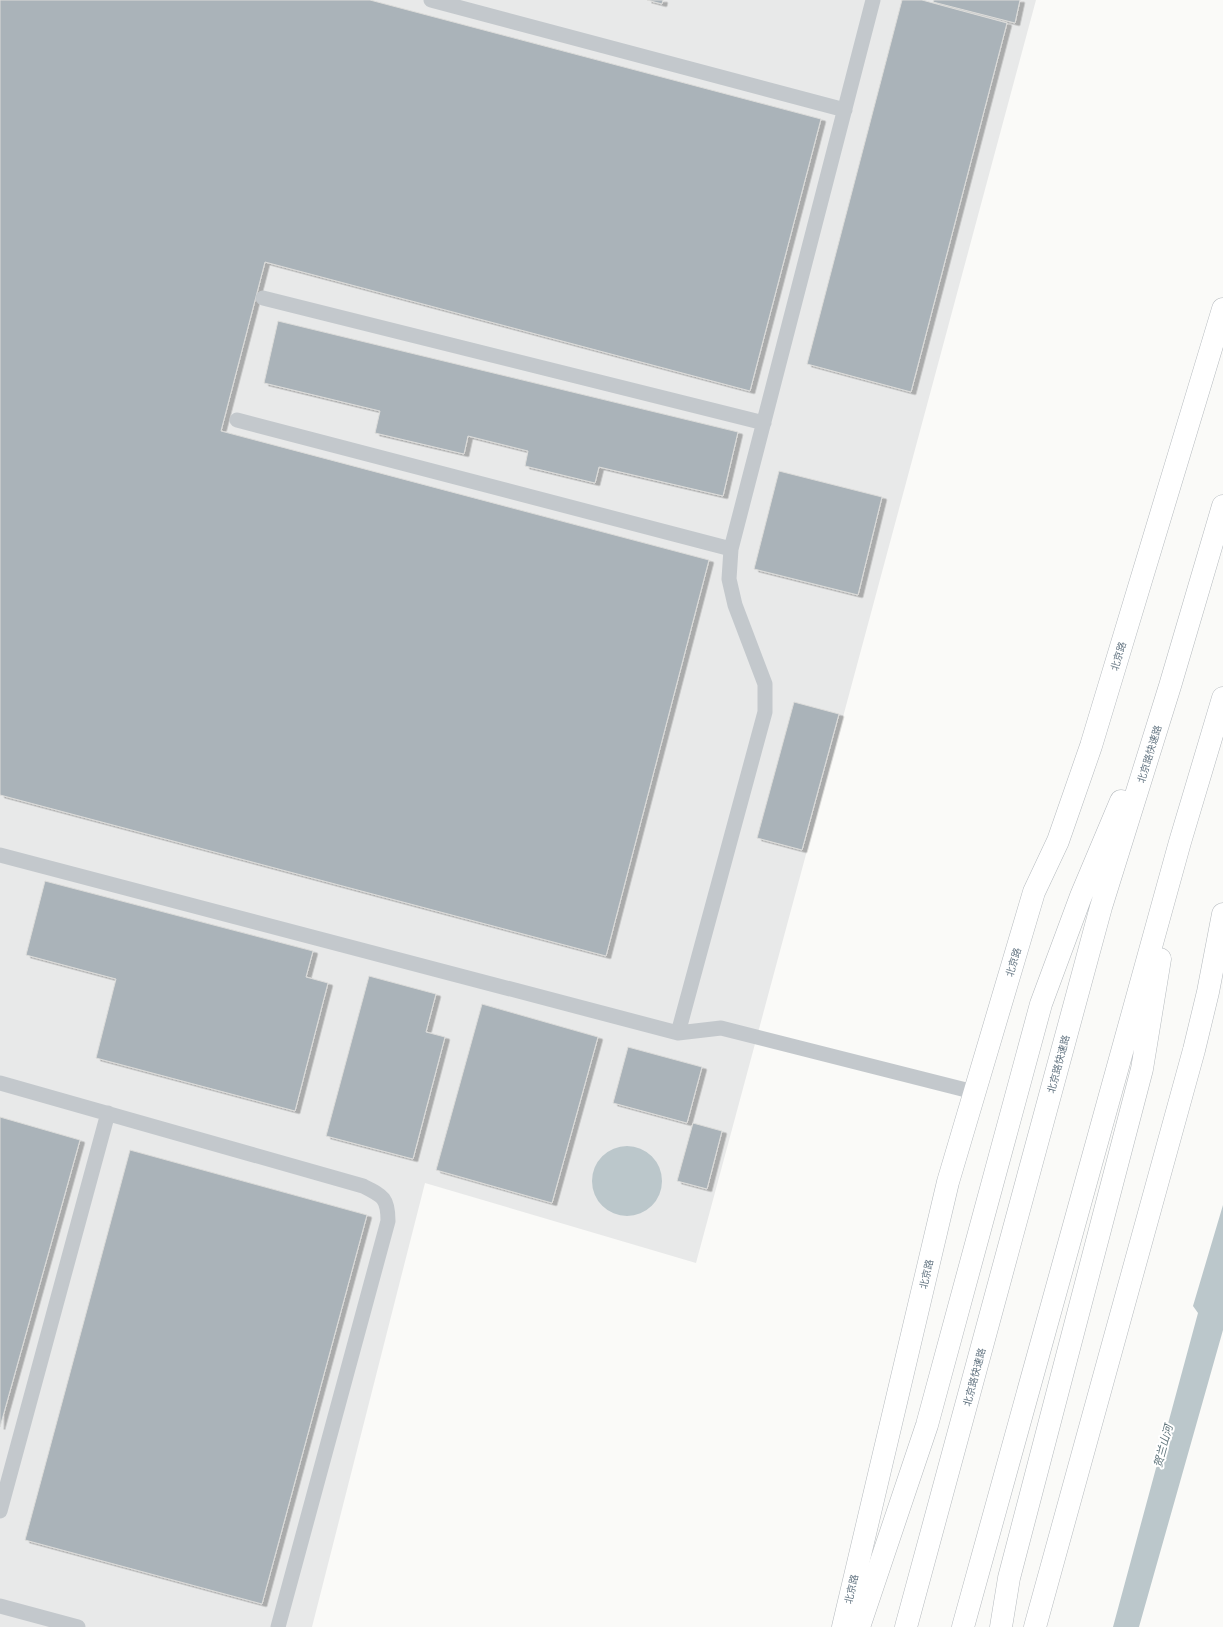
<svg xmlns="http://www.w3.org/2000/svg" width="1223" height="1627" viewBox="0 0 1223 1627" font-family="Overpass,'Noto Sans SC',sans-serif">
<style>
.built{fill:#e8e9e9}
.water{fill:#bbc7cb}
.building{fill:#aab3b9;stroke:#dcdcda;filter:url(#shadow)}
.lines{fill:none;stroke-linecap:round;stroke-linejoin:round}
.primary-casing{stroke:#b5babe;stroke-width:23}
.trunk-casing{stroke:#b4b9bd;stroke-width:23}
.service{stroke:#c3c8cc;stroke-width:15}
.primary{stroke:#fff;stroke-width:22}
.trunk{stroke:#fff;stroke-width:22}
.labels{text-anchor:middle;stroke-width:4;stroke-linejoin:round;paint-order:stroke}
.street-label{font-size:10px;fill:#657683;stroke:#fff}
.water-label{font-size:11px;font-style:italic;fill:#60757c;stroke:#fff}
</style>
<defs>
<filter id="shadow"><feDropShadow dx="4.5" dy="2.5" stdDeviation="0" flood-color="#0004"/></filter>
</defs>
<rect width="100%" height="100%" fill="#fafaf8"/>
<path class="built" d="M0,0H1036L696,1263L425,1183L312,1627H0Z"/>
<path class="water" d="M592 1181a35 35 0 1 1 70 0a35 35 0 1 1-70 0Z
M1223,1205V1330L1139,1627H1113L1198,1313L1193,1306Z"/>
<path class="building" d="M0,0H370L821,119L750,391L265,262L221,431L709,560L606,956L0,795Z
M647,0H663L662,4Z
M902,0H922L1007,23L911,392L807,364Z
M934,0H1020L1015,23L933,2Z
M278,321L738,432L723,496L599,467L595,483L525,466L528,451L468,436L464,454L375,433L380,411L264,383Z
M779,471L882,497L858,595L754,569Z
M794,702L839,714L802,850L757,838Z
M45,881L313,951L306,977L328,983L295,1111L96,1058L116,979L26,955Z
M369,976L436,994L426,1032L445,1037L413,1159L326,1136Z
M482,1004L598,1037L552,1203L436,1170Z
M628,1047L702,1067L687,1123L613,1103Z
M0,1117L80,1140L0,1427Z
M693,1123L722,1131L707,1189L677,1181Z
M130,1150L367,1215L262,1604L25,1540Z"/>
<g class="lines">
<g class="primary-casing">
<path id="primary" d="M843,1627L948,1182L1034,892L1058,841L1091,746L1223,309
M1035,1627L1194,1050L1208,992L1223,914"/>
</g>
<g class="trunk-casing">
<path id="trunk" d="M859,1627L927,1425L1041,1004L1081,896L1121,801
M906,1627L1101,907L1170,686L1223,506
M963,1627L1180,842L1223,698
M1001,1627L1009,1578L1142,1069L1160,959"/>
</g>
<path class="service" d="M431,0L845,110
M263,298L764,423
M237,420L731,549
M0,855L678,1033L721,1028L974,1092
M678,1033L765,712V684L735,605L729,579L731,549L873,0
M0,1083L363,1186C383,1196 388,1198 388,1221L278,1627
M0,1511L108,1113
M0,1606L78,1627"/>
<use href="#primary" class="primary"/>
<use href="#trunk" class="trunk"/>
</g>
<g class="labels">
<g class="street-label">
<text transform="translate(1118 656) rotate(-73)" y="4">北京路</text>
<text transform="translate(1149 754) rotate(-73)" y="4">北京路快速路</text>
<text transform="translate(1013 962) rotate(-73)" y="4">北京路</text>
<text transform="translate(1058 1064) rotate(-75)" y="4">北京路快速路</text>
<text transform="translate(926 1274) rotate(-77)" y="4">北京路</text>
<text transform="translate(974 1377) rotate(-75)" y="4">北京路快速路</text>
<text transform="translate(851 1589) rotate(-77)" y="4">北京路</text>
</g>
<g class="water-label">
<text transform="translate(1163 1446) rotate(-75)" y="4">贺兰山河</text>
</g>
</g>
</svg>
